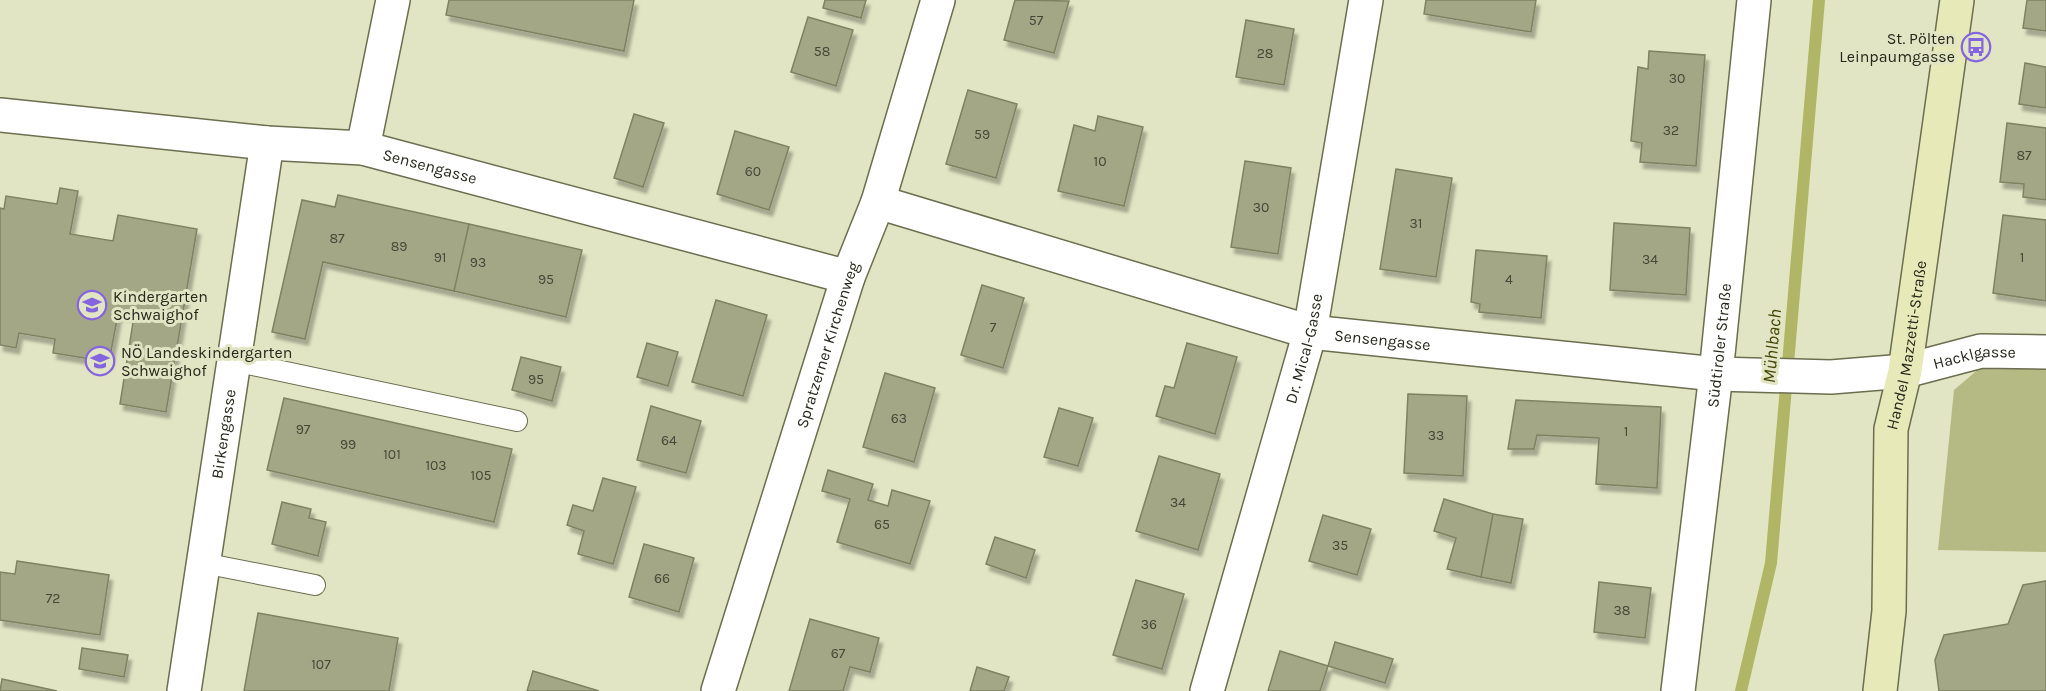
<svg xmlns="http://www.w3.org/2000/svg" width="2046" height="691" viewBox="0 0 2046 691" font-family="Karla,sans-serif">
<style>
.green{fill:#b5ba84}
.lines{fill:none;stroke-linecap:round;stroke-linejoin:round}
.stream{stroke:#b1b667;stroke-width:12}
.building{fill:#a3a786;stroke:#7f8262;stroke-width:1.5;filter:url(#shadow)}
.lane-casing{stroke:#6b6e4f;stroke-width:22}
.street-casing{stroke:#6b6e4f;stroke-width:36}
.secondary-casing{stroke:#6b6e4f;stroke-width:36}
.lane{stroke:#fff;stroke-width:20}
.street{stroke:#fff;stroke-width:33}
.secondary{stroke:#e8e9b8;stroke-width:33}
.labels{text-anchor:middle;stroke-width:6;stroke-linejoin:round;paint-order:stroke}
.number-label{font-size:14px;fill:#454836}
.poi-label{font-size:16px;fill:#26281b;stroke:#e2e5c3;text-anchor:start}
.street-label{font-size:16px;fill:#26281b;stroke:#e2e5c3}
.water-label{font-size:18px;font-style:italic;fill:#434506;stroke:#e2e5c3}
</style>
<defs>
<filter id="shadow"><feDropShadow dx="3.5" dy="6" stdDeviation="1.5" flood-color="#0004"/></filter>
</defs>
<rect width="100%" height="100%" fill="#e2e5c3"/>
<path class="green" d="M1981,367L2046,368V552L1938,550L1954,390Z"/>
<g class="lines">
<path class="stream" d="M1741,691L1771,563L1819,0"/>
</g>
<path class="building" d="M449,0H634L624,51L446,15Z
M825,0H866L861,18L823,8Z
M1015,0L1069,1L1054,53L1004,40Z
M1426,0H1536L1531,32L1424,14Z
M2027,0H2046V31L2023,28Z
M808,17L853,30L836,86L791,72Z
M1246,20L1294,29L1284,85L1236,77Z
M1649,51L1705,55L1696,166L1640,162L1642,143L1631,141L1638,67L1648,69Z
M2025,63L2046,67V108L2019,104Z
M968,90L1017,104L996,178L946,164Z
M634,114L664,123L643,187L614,178Z
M1098,116L1143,127L1124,206L1058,191L1074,125L1095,131Z
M2007,123L2046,128V200L2023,197L2024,184L2000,182Z
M735,131L789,147L769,210L717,194Z
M1245,161L1291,168L1278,254L1231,247Z
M1396,169L1452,178L1436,277L1380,269Z
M60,188L78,191L70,234L113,241L118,215L197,229L166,412L120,404L134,316L118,314L109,362L53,353L55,339L19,333L16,348L0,345V208L4,209L6,196L57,204Z
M338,195L469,224L454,291L323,262L305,339L272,332L302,200L335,207Z
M2003,215L2046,220V301L1993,293Z
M1614,223L1690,228L1686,295L1610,290Z
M469,224L582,250L566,317L454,291Z
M1476,250L1547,256L1541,318L1479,312L1480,304L1471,302Z
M982,285L1024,298L1003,368L961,355Z
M716,300L767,315L743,396L692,382Z
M647,343L678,352L668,386L637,377Z
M1187,343L1237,357L1215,434L1156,416L1165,386L1174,388Z
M521,357L561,367L552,401L512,390Z
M885,373L935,388L914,462L863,447Z
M1408,394L1467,396L1463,476L1404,473Z
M284,398L512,449L494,522L267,470Z
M1516,400L1661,407L1657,488L1596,484L1599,438L1537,435L1534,449H1508Z
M651,406L701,421L686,473L637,460Z
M1059,408L1093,418L1078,466L1044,457Z
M1159,456L1220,474L1198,550L1136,531Z
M828,470L873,484L868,500L888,506L892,490L930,501L910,564L837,542L850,499L822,491Z
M603,478L636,487L613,564L578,554L584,531L567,525L573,505L593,511Z
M1444,499L1493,514L1481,577L1447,569L1456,538L1434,531Z
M282,502L311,509L309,518L326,522L318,556L272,544Z
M1493,514L1523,519L1511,583L1481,577Z
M1323,515L1371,529L1357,575L1309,561Z
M995,537L1035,550L1026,578L986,564Z
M644,544L694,558L679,612L629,597Z
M17,561L109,575L100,635L0,620V572L15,574Z
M1136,580L1184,594L1162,669L1113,655Z
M2046,581V691H1939L1935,660L1944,635L2008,624L2023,585Z
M1599,582L1651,588L1645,638L1594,632Z
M258,613L398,638L389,691H244Z
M810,619L879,638L870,672L850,667L843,691H789Z
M1335,642L1393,659L1385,683L1328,666Z
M82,648L128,655L124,677L79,669Z
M1280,651L1328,666L1320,691H1268Z
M977,667L1009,677L1004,691H970Z
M533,671L599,691H527Z
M2,679L57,691H0Z"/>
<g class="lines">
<g class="lane-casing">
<path id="lane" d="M234,361L517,421
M203,563L315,585"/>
</g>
<g class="street-casing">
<g id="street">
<path id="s1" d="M0,115L267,143L363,148L848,277"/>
<path d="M363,148L393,0"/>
<path id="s2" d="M878,202L1310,332L1716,374L1831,377L1905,371L1981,351L2046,352"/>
<path id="s3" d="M184,691L267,143"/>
<path id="s4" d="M718,691L848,277L878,202L938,0"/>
<path id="s5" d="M1207,691L1310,332L1366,0"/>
<path id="s6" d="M1678,691L1716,374L1754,0"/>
</g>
</g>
<g class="secondary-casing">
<g id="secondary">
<path id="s7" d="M1880,691L1889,611L1891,429L1905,371L1957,0"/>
</g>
</g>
<use href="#lane" class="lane"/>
<use href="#street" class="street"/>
<use href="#secondary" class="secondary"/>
</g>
<defs>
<g id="bus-ring" transform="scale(1.5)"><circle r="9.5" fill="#e2e5c3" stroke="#8464df" stroke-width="1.5"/><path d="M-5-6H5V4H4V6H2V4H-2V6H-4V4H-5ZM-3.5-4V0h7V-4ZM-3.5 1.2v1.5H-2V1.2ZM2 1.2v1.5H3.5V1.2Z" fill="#8464df"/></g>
<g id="school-ring" transform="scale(1.5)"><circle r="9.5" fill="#e2e5c3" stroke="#8464df" stroke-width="1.5"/><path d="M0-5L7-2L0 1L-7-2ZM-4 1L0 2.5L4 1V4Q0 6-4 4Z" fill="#8464df"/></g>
</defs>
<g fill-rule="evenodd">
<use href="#bus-ring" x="1976" y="47"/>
<use href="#school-ring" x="92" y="305"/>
<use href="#school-ring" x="100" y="361"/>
</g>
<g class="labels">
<g class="number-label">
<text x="1036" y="25">57</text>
<text x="822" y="56">58</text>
<text x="1265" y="58">28</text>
<text x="1677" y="83">30</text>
<text x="1671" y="135">32</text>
<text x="982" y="139">59</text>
<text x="2024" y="160">87</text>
<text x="1100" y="166">10</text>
<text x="753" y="176">60</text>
<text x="1261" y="212">30</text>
<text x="1416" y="228">31</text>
<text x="337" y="243">87</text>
<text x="399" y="251">89</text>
<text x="440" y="262">91</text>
<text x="2022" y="262">1</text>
<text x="1650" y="264">34</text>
<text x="478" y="267">93</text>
<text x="546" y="284">95</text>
<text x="1509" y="284">4</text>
<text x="993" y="332">7</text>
<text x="536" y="384">95</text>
<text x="899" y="423">63</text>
<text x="303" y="434">97</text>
<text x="1626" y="436">1</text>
<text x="1436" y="440">33</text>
<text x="669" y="445">64</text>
<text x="348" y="449">99</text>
<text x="392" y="459">101</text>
<text x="436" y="470">103</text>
<text x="481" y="480">105</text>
<text x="1178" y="507">34</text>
<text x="882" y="529">65</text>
<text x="1340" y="550">35</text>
<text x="662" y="583">66</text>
<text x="53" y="603">72</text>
<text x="1622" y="615">38</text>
<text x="1149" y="629">36</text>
<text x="838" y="658">67</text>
<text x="321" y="669">107</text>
</g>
<g class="poi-label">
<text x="1955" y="44" text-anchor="end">St. Pölten<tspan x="1955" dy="18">Leinpaumgasse</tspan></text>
<text x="113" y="302">Kindergarten<tspan x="113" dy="18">Schwaighof</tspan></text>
<text x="121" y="358">NÖ Landeskindergarten<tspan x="121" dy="18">Schwaighof</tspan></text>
</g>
<g class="street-label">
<text dy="6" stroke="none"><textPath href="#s1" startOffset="434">Sensengasse</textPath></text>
<text dy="6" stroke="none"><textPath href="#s2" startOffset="524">Sensengasse</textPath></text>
<text dy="6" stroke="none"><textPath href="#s7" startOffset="348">Handel Mazzetti-Straße</textPath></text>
<text dy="6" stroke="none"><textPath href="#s4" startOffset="363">Spratzerner Kirchenweg</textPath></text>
<text dy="6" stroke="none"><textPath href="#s6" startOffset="348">Südtiroler Straße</textPath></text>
<text dy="6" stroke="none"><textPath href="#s5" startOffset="356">Dr. Mical-Gasse</textPath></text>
<text dy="6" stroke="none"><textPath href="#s2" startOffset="1120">Hacklgasse</textPath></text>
<text dy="6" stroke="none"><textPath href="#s3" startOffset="260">Birkengasse</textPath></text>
</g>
<g class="water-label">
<text transform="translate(1772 346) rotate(-85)" y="6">Mühlbach</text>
</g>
</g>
</svg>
